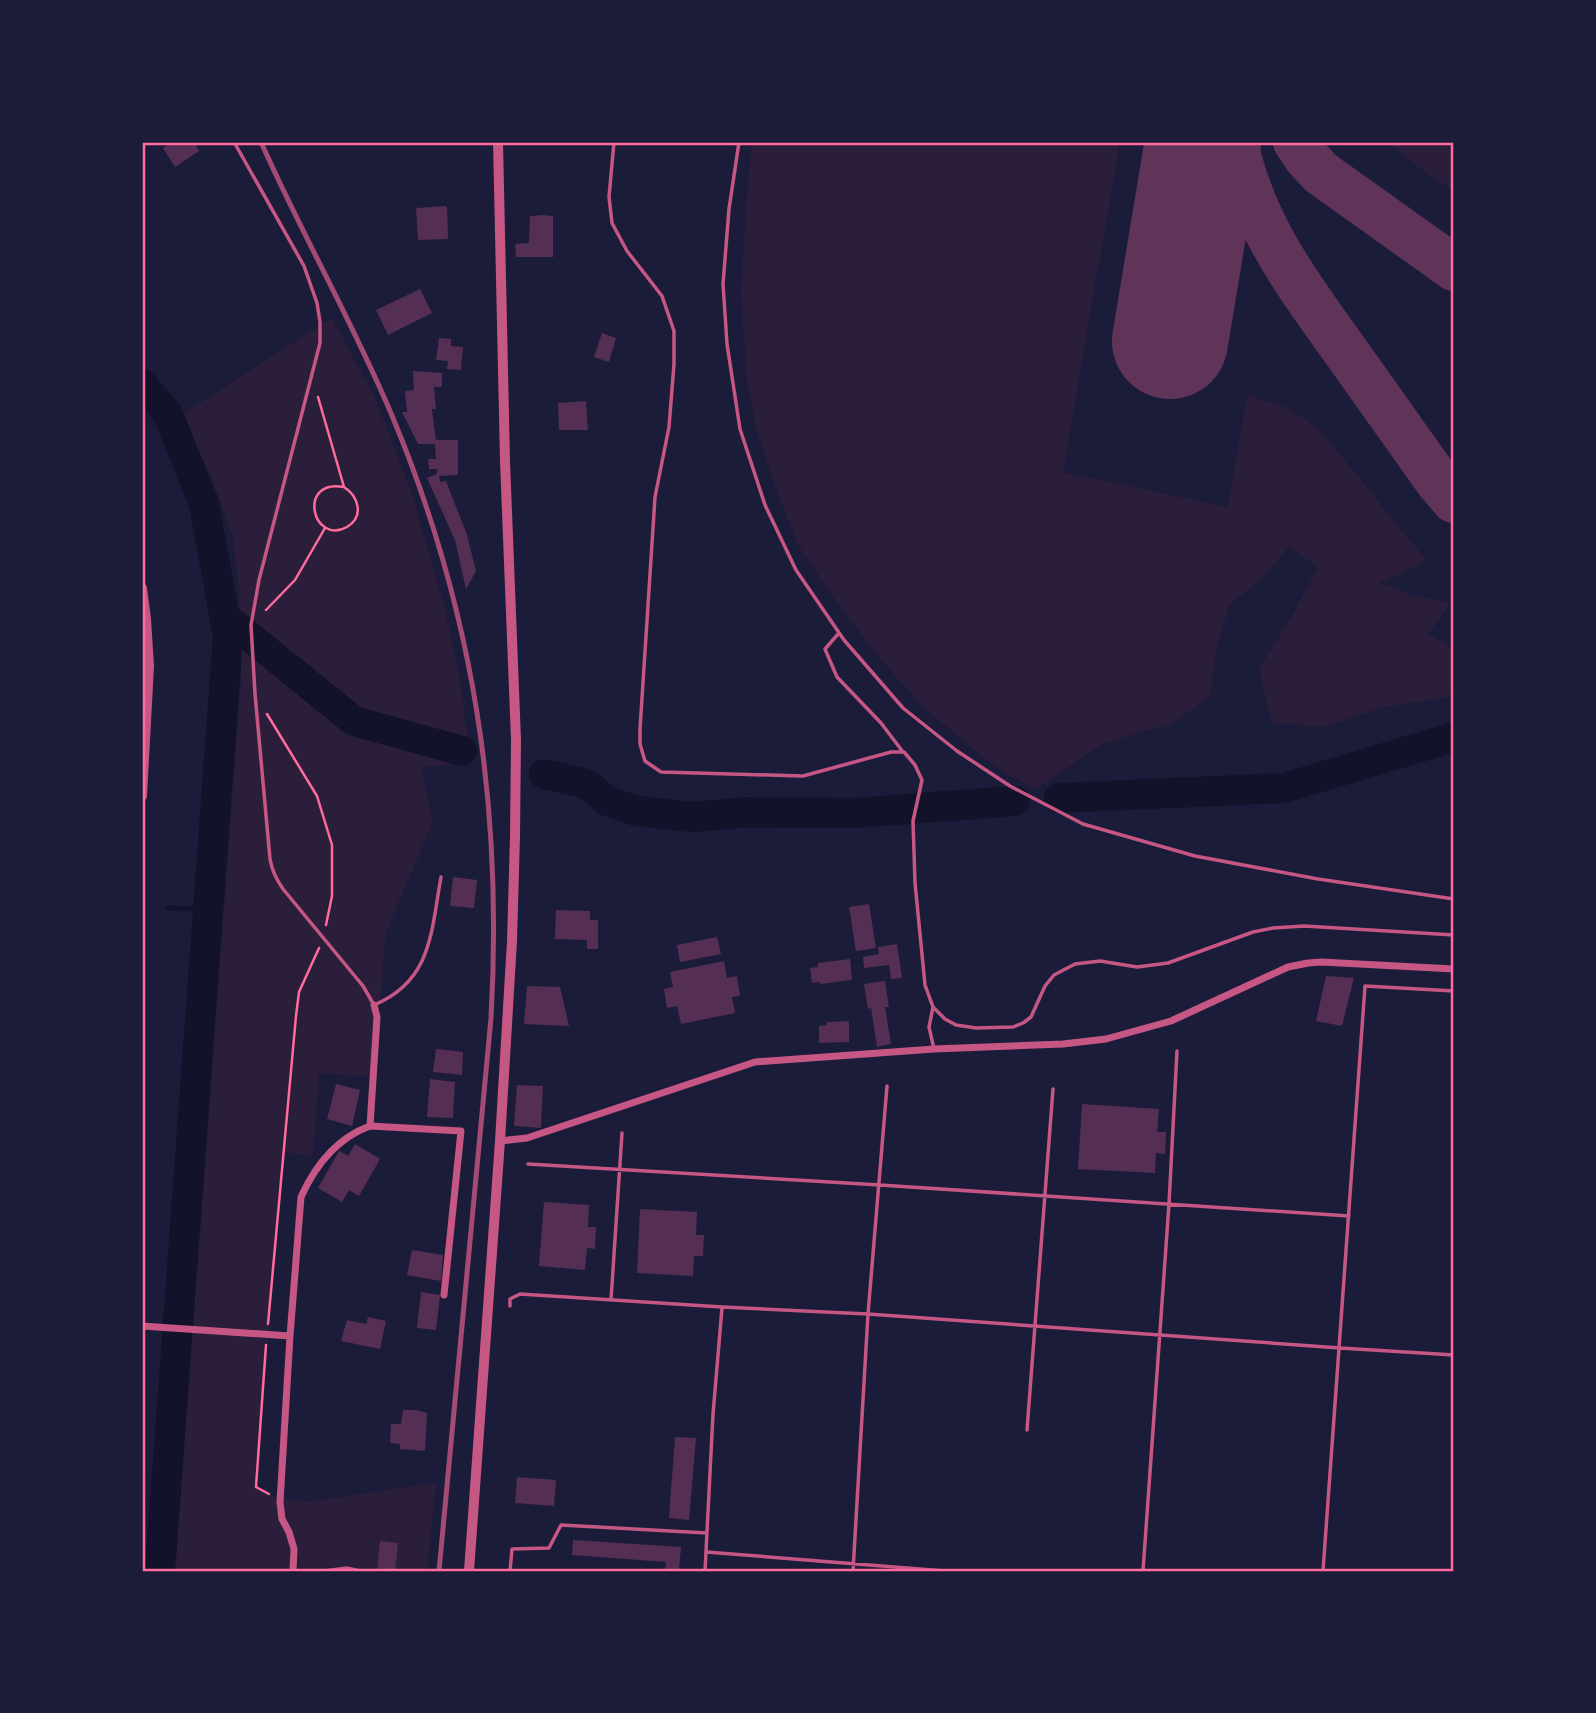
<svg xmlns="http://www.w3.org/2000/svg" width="1596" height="1713" viewBox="0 0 1596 1713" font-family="'Open Sans',sans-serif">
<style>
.green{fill:#2a1e3b}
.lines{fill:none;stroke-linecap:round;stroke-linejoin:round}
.stream{stroke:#12122b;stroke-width:5}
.river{stroke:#12122b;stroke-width:30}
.taxiway{stroke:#603358;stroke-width:46}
.runway{stroke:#603358;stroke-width:116}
.building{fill:#542f53}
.path{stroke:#ff6b9d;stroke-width:2.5}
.service{stroke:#c65784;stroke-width:3.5}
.minor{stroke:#c65784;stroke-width:7}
.tertiary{stroke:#c65784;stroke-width:10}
.rail{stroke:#a44b75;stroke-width:5}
.neatline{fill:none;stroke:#ff6b9d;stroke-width:2.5}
</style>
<rect width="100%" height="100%" fill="#1b1b3a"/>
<path class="green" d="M753,142H1120L1063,472L1228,507L1247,395L1288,408L1319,429L1371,492L1394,522L1428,561L1380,583L1411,595L1451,603L1428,634L1454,648V694L1443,698L1385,707L1325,727L1272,723L1259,669L1292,616L1318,567L1289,547L1263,577L1229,606L1216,651L1210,697L1172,723L1103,744L1035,790L988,761L926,710L882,661L838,604L798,545L776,489L757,432L747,382L741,293L748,176Z
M1387,142H1454V190L1426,173Z
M332,318L375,398L411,491L445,609L460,680L471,763L421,767L433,822L386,932L374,1077L319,1073L313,1156L283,1152L256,1487L272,1496L309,1502L436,1482L427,1571H175L241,679L239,588L232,533L211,476L181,415Z"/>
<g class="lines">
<path class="stream" d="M168,908L184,909L207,907"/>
<path class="river" d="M142,384L168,414L204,504L228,636L160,1571
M226,620L234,624L354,721L462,751
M544,774L587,784L607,801L636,811L693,817L748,812L853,813L1015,801
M1059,798L1284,788L1454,737"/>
<path class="taxiway" d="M1235,142C1252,224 1296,282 1344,349C1375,393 1406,437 1437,480L1454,500
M1296,142L1307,158L1321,173L1454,268"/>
<path class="runway" d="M1170,341L1203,142"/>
</g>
<path class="building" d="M174,142H194L199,151L175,167L163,148Z
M447,206L448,239L418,240L416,208Z
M543,215L553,216V257H516L515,244L529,243L530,216Z
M420,289L432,313L388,335L376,310Z
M602,333L616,338L609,362L594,357Z
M439,338L451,339V346L463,347L461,370L447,369L448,361L436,360Z
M413,371L442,373V387H434L436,409H432L436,440H458V475L439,476L440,482L446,481L467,535L476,571L466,589L455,540L427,478L437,474V469H429L428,459H436L435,444H418L402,412H407L405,391L414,390Z
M586,401L588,430H559L558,403Z
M453,877L477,880L474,908L450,906Z
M869,904L876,948L856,951L849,907Z
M556,910L590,911V920H598V949H587V940L555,939Z
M717,937L721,954L680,962L677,945Z
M897,944L902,978L891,979L889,965L864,968L863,957L879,954L878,947Z
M850,959L852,980L820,984L819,982L812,983L810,968L818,967V963Z
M724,961L727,978L737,976L740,996L732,997L735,1013L681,1024L677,1006L667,1008L664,989L673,987L670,972Z
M1326,976L1354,978L1342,1026L1316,1021Z
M885,981L889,1007H885L891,1044L877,1047L871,1008L868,1009L864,984Z
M527,986L560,987L569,1026L524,1024Z
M849,1021V1042L819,1043V1026L827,1025V1022Z
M436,1049L463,1052L462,1075L433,1072Z
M430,1079L455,1082L453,1118L427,1117Z
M336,1084L360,1090L352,1126L327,1119Z
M517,1085L543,1086L541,1128L514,1126Z
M1082,1104L1159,1109L1157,1132H1166L1165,1154L1156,1153L1155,1173L1078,1169Z
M355,1144L380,1159L359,1196L349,1190L342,1202L318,1188L339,1151L348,1156Z
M544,1202L589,1205L588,1227H596L595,1249L587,1248L585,1270L539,1266Z
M640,1209L697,1212L696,1235H704L703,1256H694L693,1276L637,1273Z
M412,1250L443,1255L441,1281L407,1275Z
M421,1292L440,1295L436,1330L417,1328Z
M368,1317L386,1321L380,1349L341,1341L347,1320L366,1324Z
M403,1410H416L427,1413L425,1451L400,1449V1444L390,1443L391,1424H401Z
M675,1437L696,1438L689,1520L669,1518Z
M517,1477L556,1480L554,1506L515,1503Z
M573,1540L681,1547L679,1571H665L666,1562L572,1555Z
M380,1541L398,1543L395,1571H377Z"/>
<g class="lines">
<path class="path" d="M318,397L344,487C358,496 365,516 347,527C312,546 297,478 344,487
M266,610L295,580L325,528
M267,714L317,796L332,845V896L326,925
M268,1324L296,1016L299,992L319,948
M266,1345L256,1487L269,1494"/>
<path class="service" d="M234,142L304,266L317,303L320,322V343L259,580L251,625L255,694L270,859C272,871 276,879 283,889L363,986L374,1005C432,981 431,932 441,877
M614,142L609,197L612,223L627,251L662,296L674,331V364L669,427L655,497L640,729V744L645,761L661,772L803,776L891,752H904L915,765L922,780L913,821L915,883L925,985L933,1007L945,1019L956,1025L976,1028L1013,1027L1023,1023L1031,1017L1045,986L1054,975L1075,964L1100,961L1137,967L1168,963L1253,932L1273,928L1304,926L1454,935
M739,142L729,209L723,284L727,344L740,429L765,505L796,570L844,640L903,708L957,751L1010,786L1083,824L1195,856L1318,879L1454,899
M839,633L825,649L837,677L881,723L903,752
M933,1007L929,1027L934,1049
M528,1164L880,1185L1349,1216
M611,1300L622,1133
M510,1306V1299L520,1294L722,1307L868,1314L1340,1348L1454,1355
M1027,1430L1053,1089
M706,1552L945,1571
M324,1571L347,1568L360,1571
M510,1571L512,1549L549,1548L561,1525L707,1533
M705,1571L713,1414L722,1308
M853,1571L868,1314L887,1086
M1143,1571L1169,1204L1177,1051
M1323,1571L1365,986L1454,991"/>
<path class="minor" d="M370,1126L461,1131L444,1295
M500,1141L527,1138L755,1062L934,1049L1063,1044L1106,1039L1171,1021L1288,967L1308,963L1321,962L1454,969
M142,1326L290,1336
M293,1571L294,1549L289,1532L282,1519L280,1502L290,1336L301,1197C315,1166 337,1138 370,1126L376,1033L377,1017L374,1005"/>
<path class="tertiary" d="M142,588L146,619L149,666L142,796
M469,1571L500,1141L512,941L515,836L516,740L505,461L498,142"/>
<path class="rail" d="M261,142C302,235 354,324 393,418C474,613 503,807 491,1018L439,1571"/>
</g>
<rect width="1596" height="1713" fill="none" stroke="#1b1b3a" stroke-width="287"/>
<rect x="144" y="144" width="1308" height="1426" class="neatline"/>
</svg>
